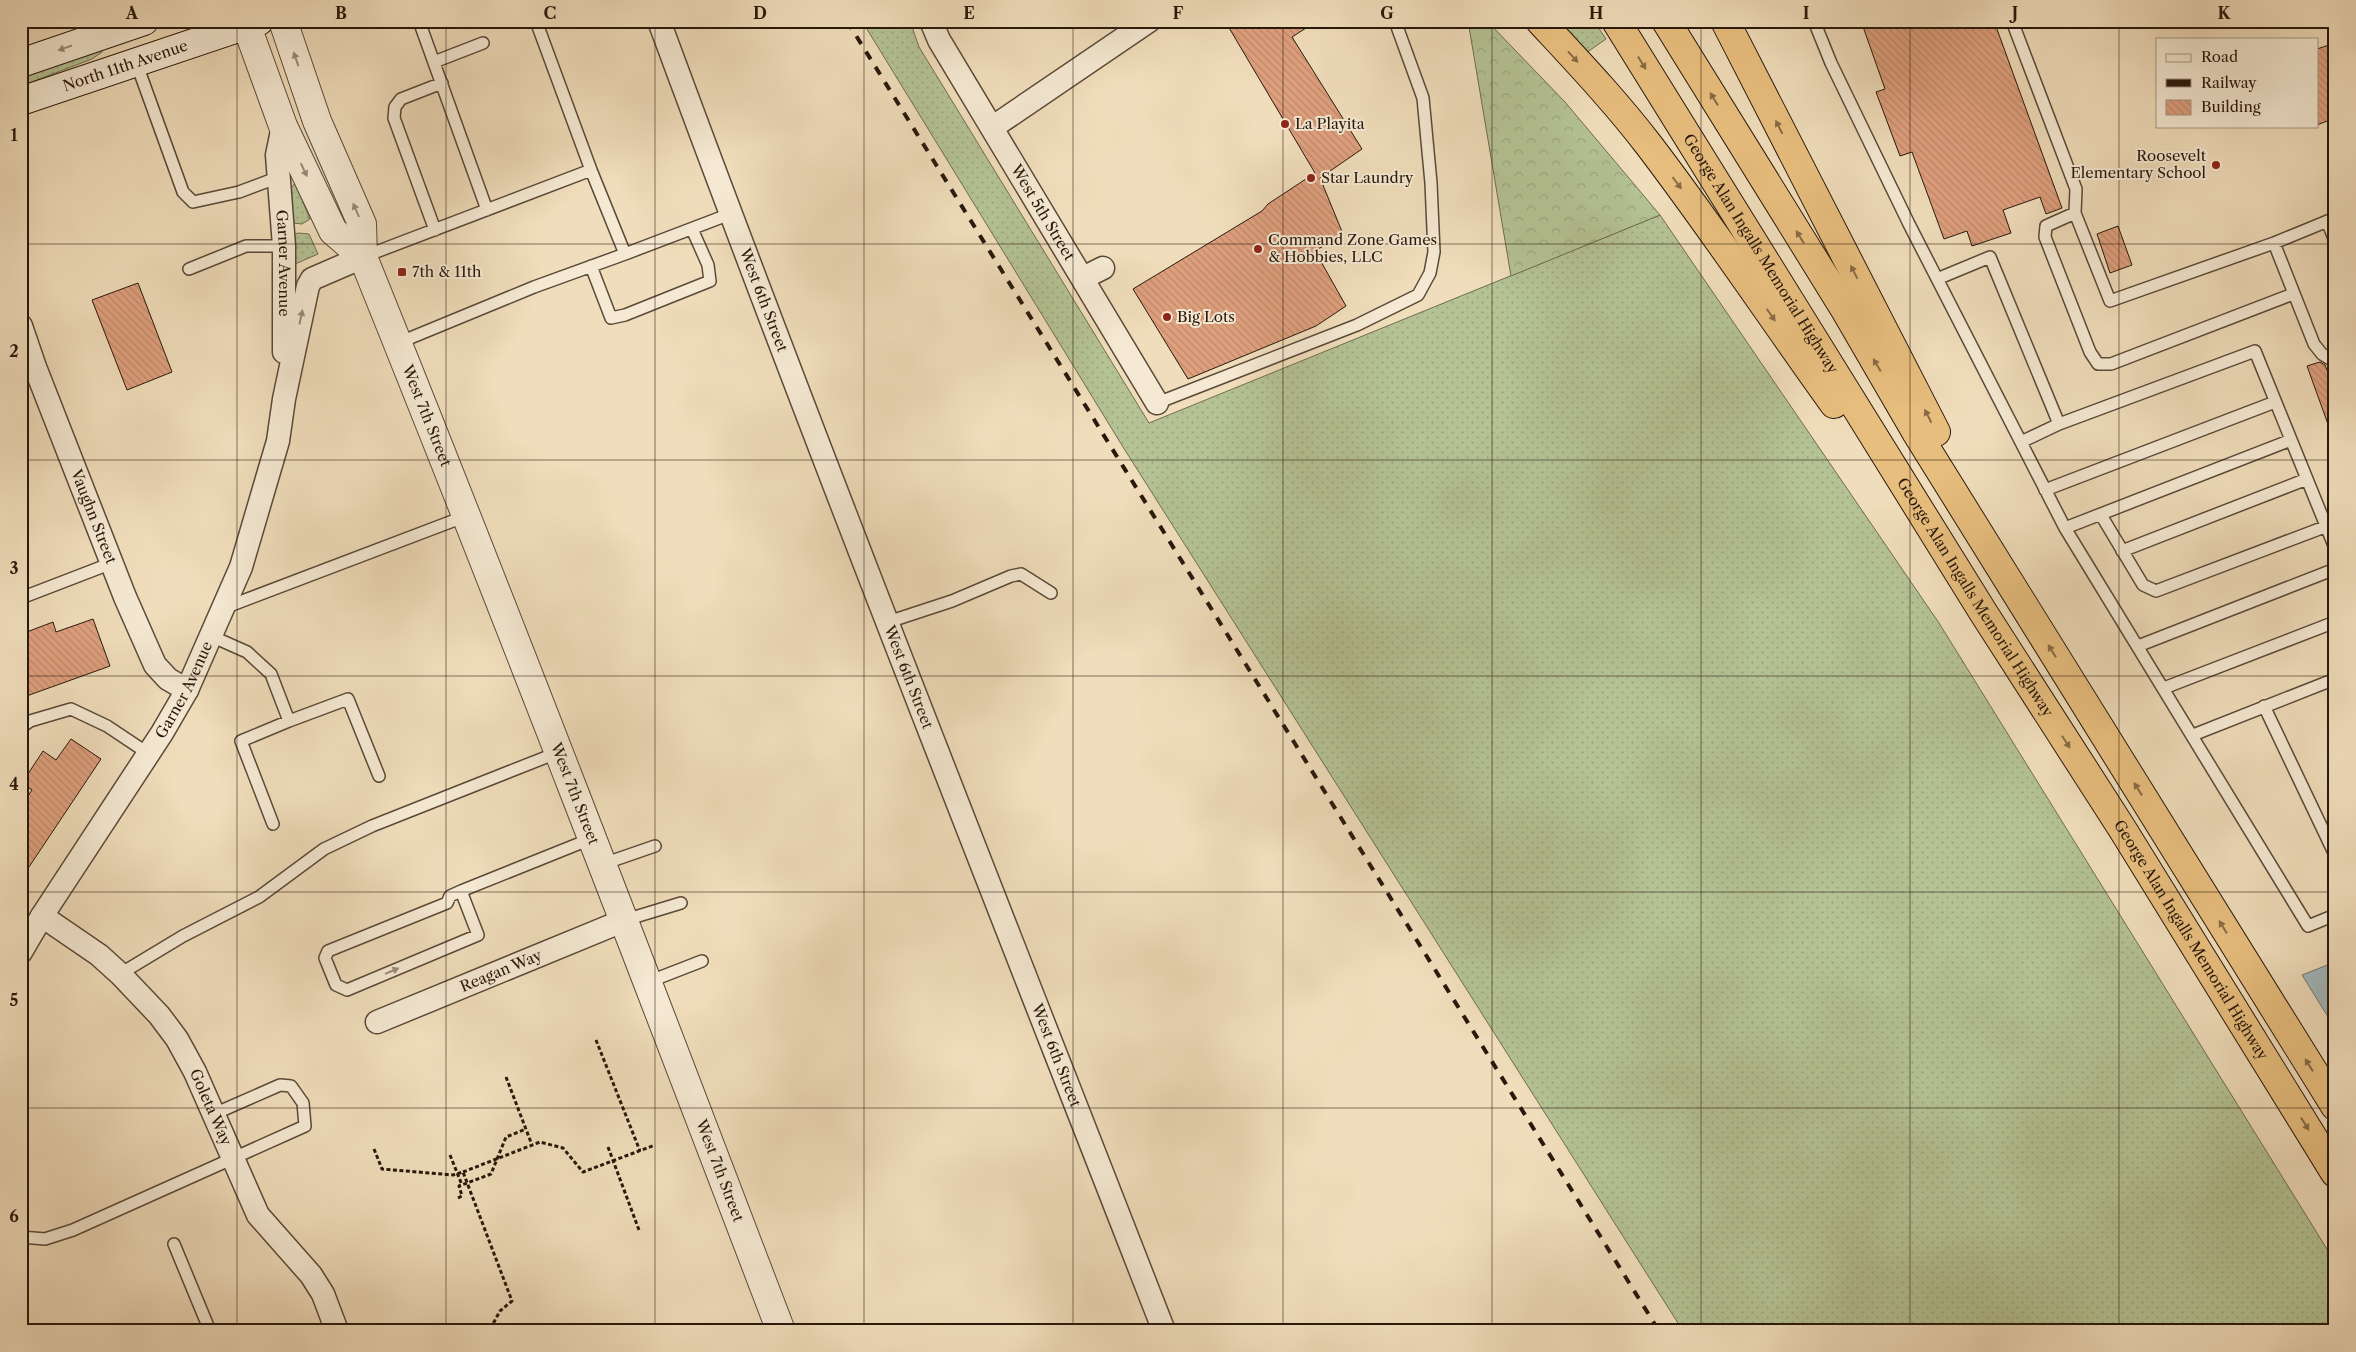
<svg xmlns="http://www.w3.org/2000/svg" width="2356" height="1352" viewBox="0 0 2356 1352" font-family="'Libre Caslon Text',serif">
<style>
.grass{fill:url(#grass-dots);stroke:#6e6d50}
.forest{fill:url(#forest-crowns);stroke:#6e6d50}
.water{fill:#a1b8bc;stroke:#717876}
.building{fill:url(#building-back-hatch);stroke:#28180c}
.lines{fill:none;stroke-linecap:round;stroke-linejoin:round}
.service-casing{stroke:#5a4938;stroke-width:14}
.minor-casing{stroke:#5a4938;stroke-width:25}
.tertiary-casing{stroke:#5a4938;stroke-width:30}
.secondary-casing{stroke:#28180c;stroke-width:30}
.motorway-casing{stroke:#28180c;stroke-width:30}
.path{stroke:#28180c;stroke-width:3;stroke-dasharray:4 2.5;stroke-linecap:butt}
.service{stroke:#f5e9d3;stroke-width:11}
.minor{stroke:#f5e9d3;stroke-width:22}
.tertiary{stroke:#f5e9d3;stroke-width:28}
.secondary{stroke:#f5e9d3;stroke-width:28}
.motorway{stroke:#e8be7e;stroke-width:28}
.rail{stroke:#28180c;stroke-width:4;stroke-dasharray:9 9;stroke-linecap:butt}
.oneway{fill:#998b79}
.oneway2{fill:#886b45}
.grid{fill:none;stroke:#28180c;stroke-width:1;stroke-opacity:0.55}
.poi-dot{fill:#8f2418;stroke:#f5e9d3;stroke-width:2}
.labels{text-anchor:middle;stroke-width:4;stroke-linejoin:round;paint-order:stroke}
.street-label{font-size:15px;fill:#28180c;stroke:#f5e9d3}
.poi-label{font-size:15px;fill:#28180c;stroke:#f5e9d3;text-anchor:start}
.neatline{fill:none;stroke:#28180c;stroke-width:2}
.grid-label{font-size:16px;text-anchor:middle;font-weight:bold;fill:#28180c}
</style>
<defs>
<pattern id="grass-dots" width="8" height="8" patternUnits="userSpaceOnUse" patternTransform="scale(1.25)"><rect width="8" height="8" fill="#b4c294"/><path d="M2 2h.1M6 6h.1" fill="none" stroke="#9ba67e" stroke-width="1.8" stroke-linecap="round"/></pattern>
<pattern id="forest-crowns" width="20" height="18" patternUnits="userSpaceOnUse" patternTransform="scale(1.25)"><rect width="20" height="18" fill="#b4c294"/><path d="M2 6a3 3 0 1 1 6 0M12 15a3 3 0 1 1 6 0" fill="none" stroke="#9ba67e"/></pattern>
<pattern id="building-back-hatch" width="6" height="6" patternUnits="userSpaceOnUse" patternTransform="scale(1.25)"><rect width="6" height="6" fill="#dfa07e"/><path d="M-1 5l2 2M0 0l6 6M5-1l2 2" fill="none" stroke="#bf896c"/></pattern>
</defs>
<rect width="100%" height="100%" fill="#f0ddbb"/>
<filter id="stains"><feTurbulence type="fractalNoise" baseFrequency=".004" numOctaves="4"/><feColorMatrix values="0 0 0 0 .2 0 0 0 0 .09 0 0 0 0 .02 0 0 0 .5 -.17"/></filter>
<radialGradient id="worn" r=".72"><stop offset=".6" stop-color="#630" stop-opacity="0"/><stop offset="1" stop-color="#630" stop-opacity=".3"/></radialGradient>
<path class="grass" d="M862,21H910L919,47L1149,423L1660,215L1939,623L2335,1262V1331H1683L1123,447Z
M1551,21H1594L1606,39L1583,55Z
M99,46L102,52L92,59L21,86V74Z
M295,183L310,219L302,224L293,223L289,191Z
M298,233L309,234L318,254L295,264L293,235Z"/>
<path class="forest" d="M1468,21H1487L1565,102L1660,215L1511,276Z"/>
<path class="water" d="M2335,962V1028L2302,975Z"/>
<path class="building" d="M1225,21H1317L1292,37L1362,149L1320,178L1343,234L1315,251L1346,306L1316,326L1188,379L1133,289L1262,211L1268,204L1315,173Z
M1861,21H1994L2062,208L2046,214L2040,197L2003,210L2011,233L1972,246L1967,231L1944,239L1912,152L1900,156L1876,92L1885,89Z
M2335,43V118L2317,125V49Z
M2118,226L2132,265L2110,273L2097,234Z
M138,283L172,372L127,390L92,300Z
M2320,362L2325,365L2335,390V437L2333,438L2307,366Z
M93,619L110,666L21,698V642L26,640L24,633L53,622L56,632Z
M71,739L101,759L21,879V806L32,790L22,783L43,751L56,760Z"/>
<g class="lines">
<g class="service-casing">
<path id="service" d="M419,21L487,210
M1814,21L1831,63L1909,224L2065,528L2308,926L2335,915
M2012,21L2076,189L2075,213L2110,301L2274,243L2335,218
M136,62L183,192L193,202L239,192L279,177
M434,62L483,43
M591,170L625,254L730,214
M2075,213L2046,226L2045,237L2090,352L2098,364H2111L2293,294
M2327,221L2335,241
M435,230L394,118L395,107L401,99L442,83
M2274,243L2314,344L2322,354L2330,359L2335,357
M363,257L591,170L536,21
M591,266L611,318L625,315L710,281L708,265L692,229
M189,269L246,246H284
M1937,279L1990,257L2059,424L2255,351L2335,548
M398,343L534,287L625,254
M1157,403L1357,325L1418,295L1430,273L1434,252L1431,183L1423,98L1395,21
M2021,442L2059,424
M2045,490L2275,402
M2101,515L2143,585L2156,591L2335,523
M2065,528L2291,440
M2122,551L2307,479
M21,598L112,563
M224,608L466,516
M888,622L952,601L1011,576L1021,574L1051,593
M211,636L247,652L271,674L289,721L348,699L379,776
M2138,646L2335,569
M2164,688L2335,622
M2264,706L2335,855
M21,728L30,721L71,709L107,726L149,754
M2193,735L2335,679
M273,824L241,741L289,721
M603,864L655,846
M461,891L478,935L347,990L336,985L325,958L328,951L447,903L450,896L461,891L593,838
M625,920L681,903
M120,974L183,936L259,897L324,849L372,826L559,752
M648,982L702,961
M21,1237L45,1239L73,1230L305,1126L303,1103L291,1086L280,1085L214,1114
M174,1244L210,1331"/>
</g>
<g class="minor-casing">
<g id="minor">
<path id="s1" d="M659,21C821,460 994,895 1164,1331"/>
<path id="s2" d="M931,21L939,40L1157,403"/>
<path id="s3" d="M283,126L277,155L284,246V352"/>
<path d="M993,127L1149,21"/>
<path d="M1083,278L1103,268"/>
<path id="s4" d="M21,326L35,367L125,597L155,665L168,679L187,690"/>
<path id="s5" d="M42,916L99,955L120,974L159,1015L177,1039L195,1072L258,1215L311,1275L323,1294L337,1331"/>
<path id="s6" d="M21,952L42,916L162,733L187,690L241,567L278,441L284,399L308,286L312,279L363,257"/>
<path id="s7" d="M377,1022L625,920"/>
</g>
</g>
<g class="tertiary-casing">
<g id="tertiary">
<path d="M245,21L283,126L333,231L363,257"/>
<path id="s8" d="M283,21L317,121L362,224L363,257C507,614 644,972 781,1331"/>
</g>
</g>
<g class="secondary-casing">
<g id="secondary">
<path d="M21,63L144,21"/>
<path id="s9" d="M21,101L259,21"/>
</g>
</g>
<g class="motorway-casing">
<g id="motorway">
<path d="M1540,21C1577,61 1615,101 1648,144C1713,229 1772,318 1834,404"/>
<path id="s10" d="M1616,21L1983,612L2123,830L2335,1173"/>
<path d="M1666,21L1844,308L1916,432L2335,1106"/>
<path d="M1725,21L1936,432"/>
</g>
</g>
<path class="path" d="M596,1040L640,1151
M506,1077L532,1145
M608,1147L639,1230
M374,1149L382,1169L453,1175L463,1172L512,1301L500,1311L489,1331
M450,1155L462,1185
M463,1172L540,1142L563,1148L583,1172L655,1145
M458,1198L462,1196L459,1186L491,1174L506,1137L526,1129"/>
<use href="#service" class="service"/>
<use href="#minor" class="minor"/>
<use href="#tertiary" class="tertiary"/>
<use href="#secondary" class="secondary"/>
<use href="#motorway" class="motorway"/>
<path class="rail" d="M847,21L1659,1331"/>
</g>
<defs><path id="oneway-solid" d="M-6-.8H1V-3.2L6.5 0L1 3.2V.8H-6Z" transform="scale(1.25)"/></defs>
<g class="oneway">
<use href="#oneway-solid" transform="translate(65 48) rotate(161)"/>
<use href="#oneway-solid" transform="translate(296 59) rotate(-109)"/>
<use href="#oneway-solid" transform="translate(304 170) rotate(65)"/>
<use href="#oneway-solid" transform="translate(356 210) rotate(-114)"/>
<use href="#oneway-solid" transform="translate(301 317) rotate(-78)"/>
<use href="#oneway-solid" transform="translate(392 971) rotate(-23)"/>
</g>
<g class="oneway2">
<use href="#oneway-solid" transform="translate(1573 57) rotate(48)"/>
<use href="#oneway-solid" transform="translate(1642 63) rotate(58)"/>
<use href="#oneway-solid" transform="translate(1714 99) rotate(-122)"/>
<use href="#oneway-solid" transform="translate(1779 127) rotate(-117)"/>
<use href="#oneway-solid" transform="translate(1677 183) rotate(53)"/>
<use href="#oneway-solid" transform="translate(1800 237) rotate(-122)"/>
<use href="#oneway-solid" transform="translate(1854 272) rotate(-117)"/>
<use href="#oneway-solid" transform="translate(1771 315) rotate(55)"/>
<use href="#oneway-solid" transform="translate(1877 365) rotate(-120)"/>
<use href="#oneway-solid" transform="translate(1928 416) rotate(-117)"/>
<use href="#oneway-solid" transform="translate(2052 651) rotate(-122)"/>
<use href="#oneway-solid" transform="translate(2066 742) rotate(57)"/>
<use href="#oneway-solid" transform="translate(2138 789) rotate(-122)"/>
<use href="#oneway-solid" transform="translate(2223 927) rotate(-122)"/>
<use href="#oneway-solid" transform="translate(2309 1065) rotate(-122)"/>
<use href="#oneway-solid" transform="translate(2305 1124) rotate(58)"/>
</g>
<path class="grid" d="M237,21V1331M446,21V1331M655,21V1331M864,21V1331M1073,21V1331M1283,21V1331M1492,21V1331M1701,21V1331M1910,21V1331M2119,21V1331M21,244H2335M21,460H2335M21,676H2335M21,892H2335M21,1108H2335"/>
<g class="poi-dot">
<circle cx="1285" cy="124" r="5"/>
<circle cx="2216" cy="165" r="5"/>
<circle cx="1311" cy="178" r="5"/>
<circle cx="1258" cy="249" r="5"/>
<rect x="397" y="267" width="10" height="10" rx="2.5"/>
<circle cx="1167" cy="317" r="5"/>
</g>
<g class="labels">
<g class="street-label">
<text dy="5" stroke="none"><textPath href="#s9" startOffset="110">North 11th Avenue</textPath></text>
<text dy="5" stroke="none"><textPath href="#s2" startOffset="222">West 5th Street</textPath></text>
<text dy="5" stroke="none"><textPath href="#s10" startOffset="274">George Alan Ingalls Memorial Highway</textPath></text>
<text dy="5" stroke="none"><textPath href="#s3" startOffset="138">Garner Avenue</textPath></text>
<text dy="5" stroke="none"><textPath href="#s1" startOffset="298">West 6th Street</textPath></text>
<text dy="5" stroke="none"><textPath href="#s8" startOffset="422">West 7th Street</textPath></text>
<text dy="5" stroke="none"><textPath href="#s4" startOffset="204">Vaughn Street</textPath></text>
<text dy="5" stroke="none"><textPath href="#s10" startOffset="679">George Alan Ingalls Memorial Highway</textPath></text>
<text dy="5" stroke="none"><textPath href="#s1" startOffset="702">West 6th Street</textPath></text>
<text dy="5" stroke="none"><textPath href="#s6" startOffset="309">Garner Avenue</textPath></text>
<text dy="5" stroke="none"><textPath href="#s8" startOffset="828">West 7th Street</textPath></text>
<text dy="5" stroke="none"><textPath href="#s10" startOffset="1084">George Alan Ingalls Memorial Highway</textPath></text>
<text dy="5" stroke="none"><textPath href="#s7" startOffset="134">Reagan Way</textPath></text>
<text dy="5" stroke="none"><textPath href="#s1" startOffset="1108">West 6th Street</textPath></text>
<text dy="5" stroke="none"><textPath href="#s5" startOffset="260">Goleta Way</textPath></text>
<text dy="5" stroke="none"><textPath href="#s8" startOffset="1232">West 7th Street</textPath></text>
</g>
<g class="poi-label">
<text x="1295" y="129">La Playita</text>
<text x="2206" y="161" text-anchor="end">Roosevelt<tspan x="2206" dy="17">Elementary School</tspan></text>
<text x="1321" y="183">Star Laundry</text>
<text x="1268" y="245">Command Zone Games<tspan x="1268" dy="17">&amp; Hobbies, LLC</tspan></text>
<text x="412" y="277">7th &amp; 11th</text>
<text x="1177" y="322">Big Lots</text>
</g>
</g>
<rect width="2356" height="1352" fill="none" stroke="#f0ddbb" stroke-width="55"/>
<rect x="2156" y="38" width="162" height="90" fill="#f5e9d3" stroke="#a39583"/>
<rect x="2166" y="54" width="25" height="8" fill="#f5e9d3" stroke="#a39583"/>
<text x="2201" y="62" font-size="15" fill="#28180c">Road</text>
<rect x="2166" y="79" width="25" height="8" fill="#28180c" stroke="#a39583"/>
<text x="2201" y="88" font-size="15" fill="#28180c">Railway</text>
<rect x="2166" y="100" width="25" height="15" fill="url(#building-back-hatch)" stroke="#a39583"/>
<text x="2201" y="112" font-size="15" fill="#28180c">Building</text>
<rect x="28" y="28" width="2300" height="1296" class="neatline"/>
<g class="grid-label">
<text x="132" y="19">A</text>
<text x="341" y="19">B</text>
<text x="550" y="19">C</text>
<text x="760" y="19">D</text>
<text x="969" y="19">E</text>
<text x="1178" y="19">F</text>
<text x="1387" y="19">G</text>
<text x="1596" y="19">H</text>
<text x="1806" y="19">I</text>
<text x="2015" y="19">J</text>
<text x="2224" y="19">K</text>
<text x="14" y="141">1</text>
<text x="14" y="357">2</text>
<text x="14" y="574">3</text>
<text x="14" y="790">4</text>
<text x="14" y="1006">5</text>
<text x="14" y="1222">6</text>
</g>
<rect width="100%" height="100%" filter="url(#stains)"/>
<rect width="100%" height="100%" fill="url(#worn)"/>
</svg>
